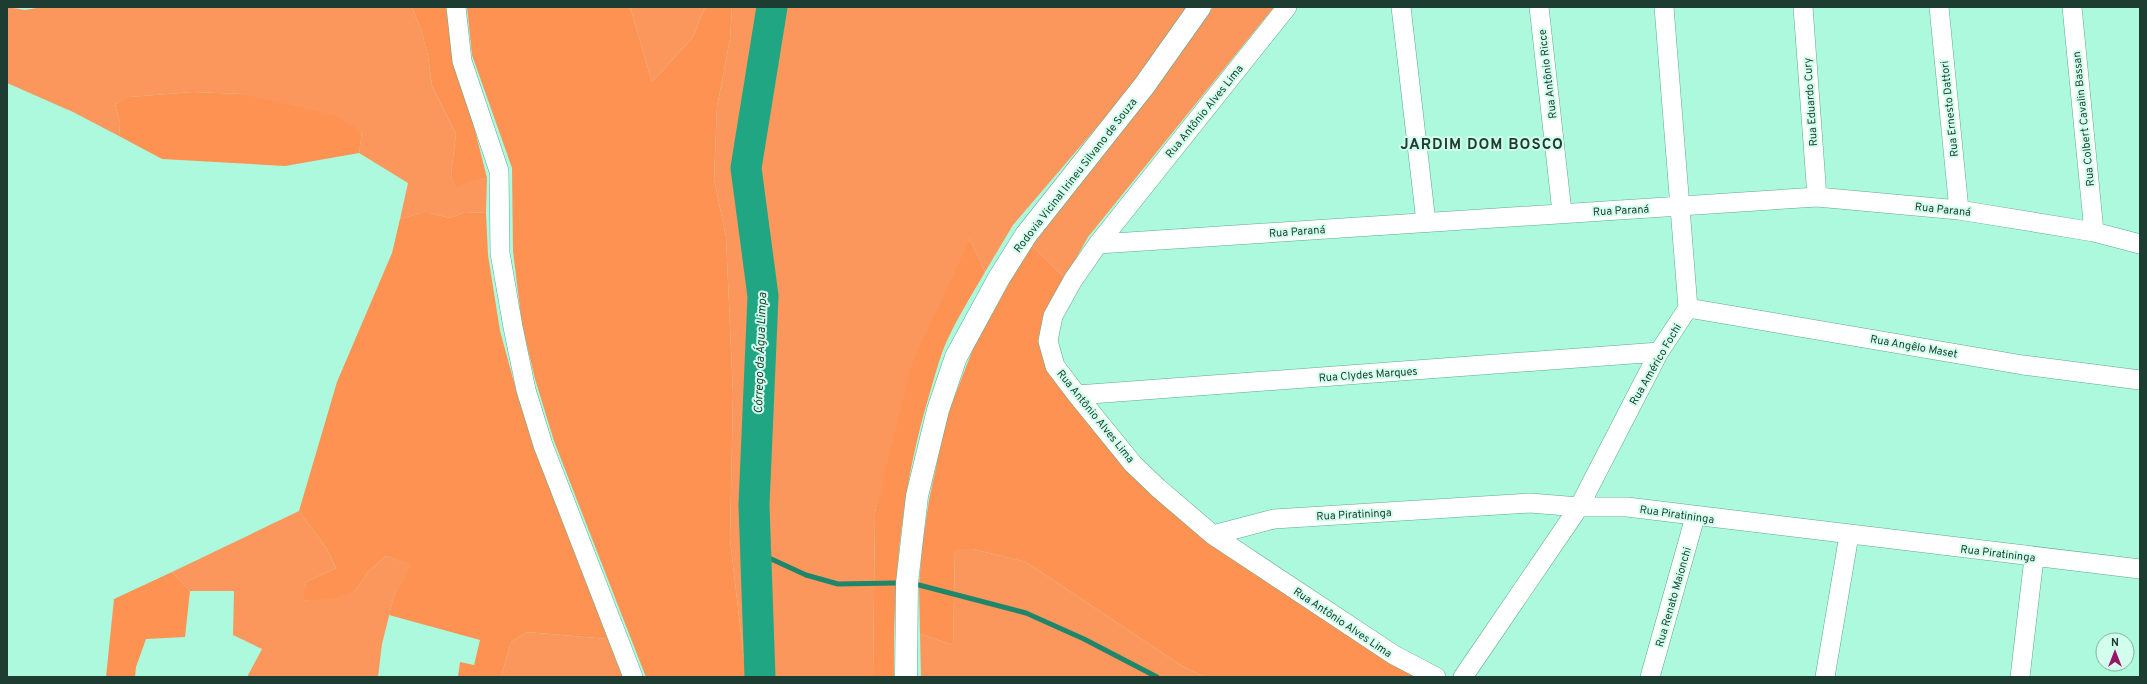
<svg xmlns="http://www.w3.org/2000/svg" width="2147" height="684" viewBox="0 0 2147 684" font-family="Overpass,sans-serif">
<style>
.green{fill:#fb975d}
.forest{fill:#fd9252}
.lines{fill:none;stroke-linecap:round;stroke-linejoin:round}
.stream{stroke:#20866b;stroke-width:5}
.river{stroke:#21a683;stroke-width:31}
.minor-casing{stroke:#5faa91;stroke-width:20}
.major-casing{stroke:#5faa91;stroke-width:23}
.minor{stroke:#fff;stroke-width:19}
.major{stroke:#fff;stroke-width:22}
.labels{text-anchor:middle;stroke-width:4;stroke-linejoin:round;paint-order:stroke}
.street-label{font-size:11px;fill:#1d3d32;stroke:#d2ffed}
.water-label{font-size:12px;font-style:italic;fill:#213b32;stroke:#d2ffed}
.district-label{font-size:15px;font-weight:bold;letter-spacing:1px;fill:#1d3d32;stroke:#d2ffed}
</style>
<rect width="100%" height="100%" fill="#acf9dd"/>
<path class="green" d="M7,7L25,10L43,7H412L421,30L428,56L432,86L456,134L451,175L455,186L487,178L486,213L465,212L450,218L430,213H421L400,219L408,183L359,153L362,132L242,94L193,92L130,97L115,104L120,123L119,136L73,112L7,83Z
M630,7H705L693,37L652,82Z
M732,7H1188L1138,79L1013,225L985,272L970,239L889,460L875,512L873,677H746L730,539L733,394L726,237L714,179L717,107L730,39Z
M1213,7H1274L1088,237L1065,278L1029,243L1183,48Z
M299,511L327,549L336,568L306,582L304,601L355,591L368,572L386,556L412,565L394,596L382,644L378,677H247L262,649L233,635L234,591H190L172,572Z
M955,548L973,549L1026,562L1182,666L1205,677H921L920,634L953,645Z
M527,632L608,639L624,677H501L511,642Z"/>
<path class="forest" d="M412,7H446L454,63L471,115L487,178L455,187L451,175L456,134L432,86L428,56L421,30Z
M467,7H630L652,82L693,37L705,7H732L730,39L717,107L714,179L726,237L733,394L730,539L746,677H646L642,667L554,441L535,379L522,325L513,251L512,168L472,55Z
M193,92L242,94L334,115L362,132L359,153L285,166L162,159L119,136L120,123L115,104L129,97Z
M465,212L486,213L488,255L500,331L517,393L608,639L527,632L511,642L501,677H458L460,662L474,665L480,640L389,615L394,596L411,565L386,556L368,572L355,591L335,598L303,601L306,582L336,568L327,549L299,511L337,382L392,253L400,219L421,213H430L450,218Z
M970,239L985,272C970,298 954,323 943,350C937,366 933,383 928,399C901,491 893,581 894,677H873L875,512L913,361Z
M1029,243L1065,278L1040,340L1123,464L1420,677H1205L1182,666L1026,562L973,549H955L953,645L920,634L919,585L922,548L929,500L947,416L980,331Z
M172,572L190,591L185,637L146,639L136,667L135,677H106L114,599Z"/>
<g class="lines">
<path class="stream" d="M756,552L806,575L838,584L896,583
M919,585L1026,613L1084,639L1157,677"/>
<path class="river" d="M760,677L754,505L763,296L746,168L772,7"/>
<g class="minor-casing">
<path id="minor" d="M456,7L462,61L499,171L500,253L513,327L526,390L543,445L633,677
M1287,7L1098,244L1073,280L1053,316L1048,341L1055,366L1077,395L1133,464L1158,488L1213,535L1394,655L1436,677
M1401,7L1426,222
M1539,7L1562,212
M1803,7L1817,197
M1939,7L1959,210
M2072,7L2094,232
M1098,244L1817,197L1959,210L2094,232L2140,244
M1688,308L2023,365L2140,380
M1077,395L1659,352
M1213,535L1274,519L1530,503L1579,507H1627L2140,569
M1463,677L1579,507L1659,352L1688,308L1664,7
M1650,677L1695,517
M1825,677L1849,535
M2020,677L2034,558"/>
</g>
<g class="major-casing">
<path id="major" d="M906,677L907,583L917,496L938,410L956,357L999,278L1026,235L1144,86L1200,7"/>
</g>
<use href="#minor" class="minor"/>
<use href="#major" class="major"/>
</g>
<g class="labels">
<g class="street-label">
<text transform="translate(1547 74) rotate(-97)" y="4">Rua Antônio Ricce</text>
<text transform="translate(1810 102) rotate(-94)" y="4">Rua Eduardo Cury</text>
<text transform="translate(1949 109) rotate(-96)" y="4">Rua Ernesto Dattori</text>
<text transform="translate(1204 111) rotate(-51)" y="4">Rua Antônio Alves Lima</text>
<text transform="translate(2083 119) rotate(-96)" y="4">Rua Colbert Cavalin Bassan</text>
<text transform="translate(1075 175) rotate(-52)" y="4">Rodovia Vicinal Irineu Silvano de Souza</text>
<text transform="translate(1943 209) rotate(6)" y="4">Rua Paraná</text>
<text transform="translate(1621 210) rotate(-3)" y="4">Rua Paraná</text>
<text transform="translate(1297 231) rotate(-4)" y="4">Rua Paraná</text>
<text transform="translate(1914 346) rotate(10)" y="4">Rua Angêlo Maset</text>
<text transform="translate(1655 364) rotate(-60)" y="4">Rua Américo Fochi</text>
<text transform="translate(1368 374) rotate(-4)" y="4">Rua Clydes Marques</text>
<text transform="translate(1096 416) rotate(51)" y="4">Rua Antônio Alves Lima</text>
<text transform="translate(1354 514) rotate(-3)" y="4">Rua Piratininga</text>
<text transform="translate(1677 514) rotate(8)" y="4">Rua Piratininga</text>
<text transform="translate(1998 553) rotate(7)" y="4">Rua Piratininga</text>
<text transform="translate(1673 597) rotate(-74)" y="4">Rua Renato Maionchi</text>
<text transform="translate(1343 622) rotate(34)" y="4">Rua Antônio Alves Lima</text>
</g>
<g class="water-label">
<text transform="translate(760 353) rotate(-88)" y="4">Córrego da Água Limpa</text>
</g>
<g class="district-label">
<text x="1482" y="149">JARDIM DOM BOSCO</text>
</g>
</g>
<rect width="2147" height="684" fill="none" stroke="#1d3d32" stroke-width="16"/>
<g transform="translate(2115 652)"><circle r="19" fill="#d2ffed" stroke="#8ab1a2"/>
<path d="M0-3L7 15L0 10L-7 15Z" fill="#9a1467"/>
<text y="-6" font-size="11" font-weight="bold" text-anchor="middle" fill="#1d3d32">N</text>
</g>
</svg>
